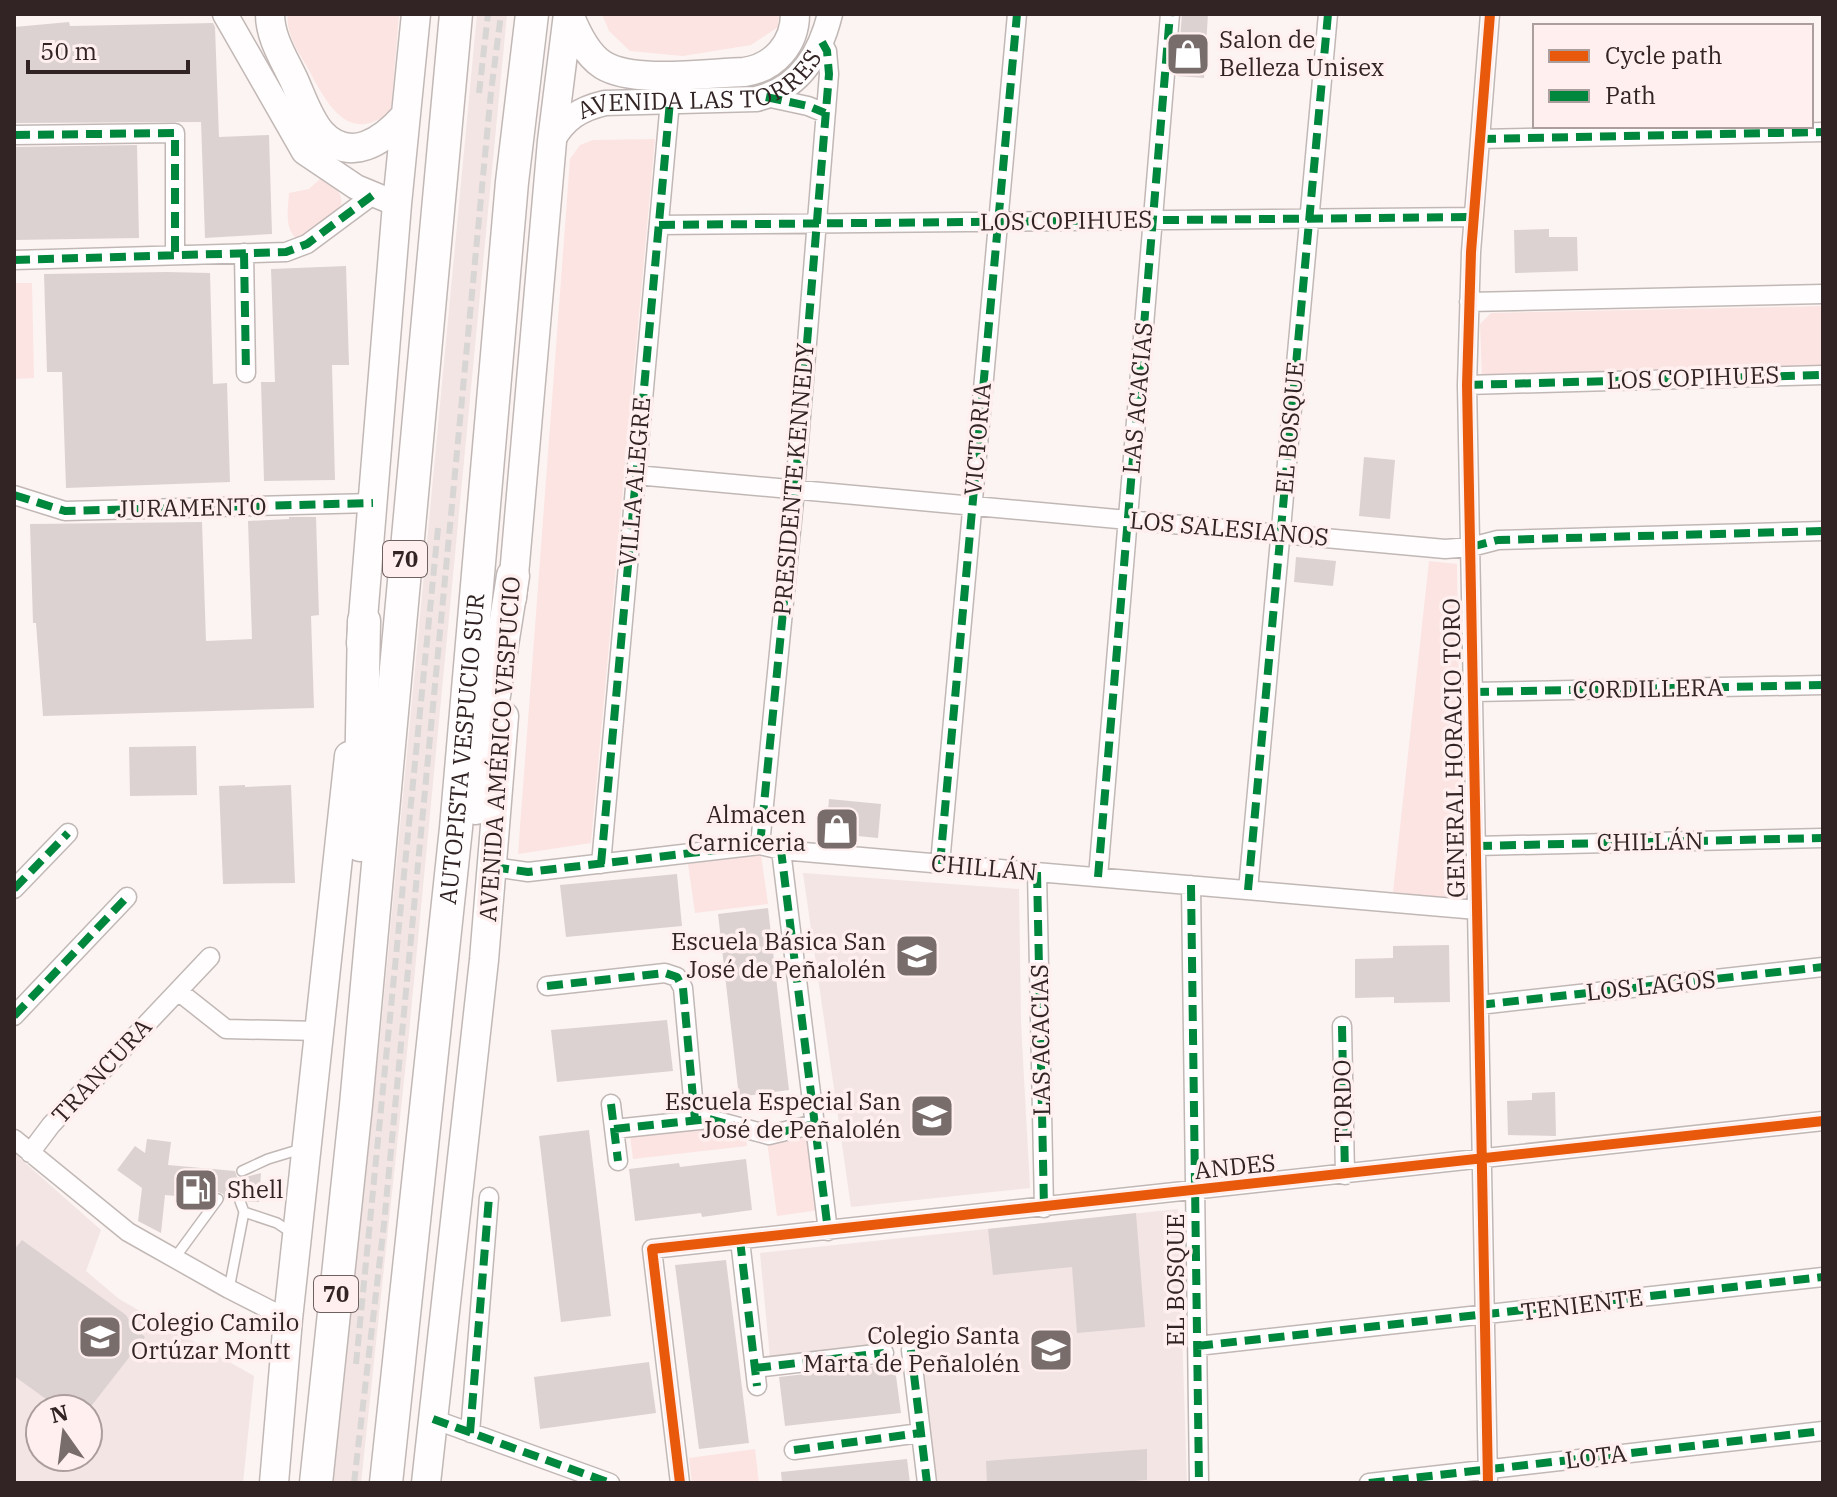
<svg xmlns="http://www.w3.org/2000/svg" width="1837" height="1497" viewBox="0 0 1837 1497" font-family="'IBM Plex Serif',serif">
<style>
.built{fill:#f3e5e3;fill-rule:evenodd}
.green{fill:#fbe4e2}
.building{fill:#ddd2d2}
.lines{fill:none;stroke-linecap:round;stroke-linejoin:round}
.lane-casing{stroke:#c1b8b6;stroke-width:12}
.street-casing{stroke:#c1b8b6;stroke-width:21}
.secondary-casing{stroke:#c1b8b6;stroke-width:27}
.primary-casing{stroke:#c1b8b6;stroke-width:31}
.highway-casing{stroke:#c1b8b6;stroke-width:35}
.lane{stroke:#fffdfd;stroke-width:9}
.street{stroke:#fffdfd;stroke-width:18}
.secondary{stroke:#fffdfd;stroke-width:24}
.primary{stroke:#fffdfd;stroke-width:28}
.highway{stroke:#fffdfd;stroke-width:32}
.rail{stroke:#d8d5d5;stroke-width:6;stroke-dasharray:12 6;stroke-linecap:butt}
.quiet{stroke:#00873e;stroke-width:8;stroke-dasharray:16 8;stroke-linecap:butt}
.cycleway-casing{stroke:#fff0ef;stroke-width:15}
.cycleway{stroke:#e8590c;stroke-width:10}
.labels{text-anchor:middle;stroke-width:7;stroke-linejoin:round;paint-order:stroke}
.shield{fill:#fff0ef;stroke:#706161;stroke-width:2}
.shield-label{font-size:22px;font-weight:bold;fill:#322424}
.poi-label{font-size:24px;fill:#322424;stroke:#fff0ef;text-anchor:end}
.street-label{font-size:24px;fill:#322424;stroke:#fff0ef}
</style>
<rect width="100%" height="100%" fill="#fcf4f2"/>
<path class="built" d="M477,14H507L408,1043L361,1483H333L381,1028Z
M803,873L1019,889L1021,1023L1030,1188L851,1207Z
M14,1153L101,1230L86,1271L119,1299L254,1376L243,1483H14ZM40,1409H88V1457H40Z
M1178,1209L1187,1483H932L919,1344L770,1358L760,1253Z"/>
<path class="green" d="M288,14H399L391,111C346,148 325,99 306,65C298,51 285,32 288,14Z
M602,14H779L778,27L751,45L683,56L630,51L609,31Z
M655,139L591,843L518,854L570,159L580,145L593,140Z
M320,179C336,187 345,192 340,211L297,239C284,229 288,208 289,193L309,189Z
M14,283H32L34,378L14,379Z
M1823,306V369L1482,380L1480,324L1491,313Z
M1429,561L1457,564L1462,888L1446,899L1393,892Z
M761,855L768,904L695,913L688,864Z
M709,1126L746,1136L747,1146L633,1159L630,1136Z
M809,1135L819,1210L777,1216L767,1141Z
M755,1449L759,1483H692L689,1458Z"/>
<path class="building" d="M1182,14H1208L1204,78L1177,76Z
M69,22L70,26L213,23L215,27L219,137L269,135L272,234L205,238L201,122L14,123V27Z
M137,145L139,238L14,240V147Z
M1549,229V237H1577L1578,271L1515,273L1514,230Z
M346,266L349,365H332L335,480L264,481L261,382H275L271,269Z
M167,272L210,273L213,384L227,383L230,482L66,488L62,372H47L44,274Z
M1364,457L1395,460L1390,519L1359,516Z
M289,517H316L319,615L311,616L314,708L43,716L36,623H33L30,524L202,522L206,641L252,639L248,521L289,519Z
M1296,557L1336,561L1333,586L1294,582Z
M196,746L197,795L130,796L129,747Z
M245,785V787L291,785L295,883L223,884L219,786Z
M829,799L881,804L878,838L826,833Z
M677,874L682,926L566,937L560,885Z
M768,908L789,1090L739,1097L718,914Z
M1449,945L1450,1002L1394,1003V997L1355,998V959L1393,958V946Z
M667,1020L673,1071L557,1082L551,1030Z
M1555,1092L1556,1136L1508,1135L1507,1101L1532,1100V1093Z
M589,1130L611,1316L561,1322L539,1136Z
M147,1139L171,1142L168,1165L235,1171L237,1177L242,1178L261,1173L259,1202H248L241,1194L235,1196L233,1200H225L223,1194L218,1192L209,1199L165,1195L161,1233L138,1221L142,1188L117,1170L135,1146L145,1153Z
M746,1159L752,1210L702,1217L701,1213L635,1221L629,1169L679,1163L680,1167Z
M1136,1213L1145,1327L1077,1333L1072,1267L993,1275L988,1229Z
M22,1240L126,1315L132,1325L145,1337L89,1409H60L14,1376V1250Z
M726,1260L749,1443L699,1449L675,1265Z
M894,1361L901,1413L785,1426L779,1377L885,1365Z
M649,1362L656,1413L540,1429L534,1377Z
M1147,1449V1480L1110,1483H987L986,1461Z
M907,1459L910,1483H782L781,1472Z"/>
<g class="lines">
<g class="lane-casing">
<path id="lane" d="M242,1171L268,1159L301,1149
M240,1201L244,1212L277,1223L292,1233
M174,1259L218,1199
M229,1289L244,1212"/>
</g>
<g class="street-casing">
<path id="street" d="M766,97L808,106L825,113
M14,135L175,133V255
M1480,139L1823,132
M659,225L1473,217
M244,253L246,373
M14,260L286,252L307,244L373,195
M1469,302L1823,294
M1467,385L1823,375
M636,475L1445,549L1471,547L1498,540L1823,531
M14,495L65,511L373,503
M1473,692L1823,685
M760,845L795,490L829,74L827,51L822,42
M1476,846L1823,838
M781,850L828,1231
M601,864L670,101
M940,864L1017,14
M493,867L528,872L760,845L781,850L1477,910
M1037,872L1044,1208
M1098,877L1170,14
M1191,885L1199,1483
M14,889L68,833
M1248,890L1328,14
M547,986L665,973L677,977L683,988L695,1120
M178,991L226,1029L319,1031
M1479,1005L1823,967
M14,1016L127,897
M1342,1026L1345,1175
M611,1104L618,1161
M614,1129L709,1119L769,1135L815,1124
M14,1139L128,1232L229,1289L288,1319
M30,1153L51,1125L210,957
M740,1240L757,1386
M1197,1346L1823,1277
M911,1350L927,1483
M755,1368L884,1353
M433,1419L610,1483
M470,1433L489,1197
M794,1450L920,1433
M680,1483L652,1249L1823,1121
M1369,1483L1823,1431
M1488,1483L1467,385L1471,252L1490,14"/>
</g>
<g class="secondary-casing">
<g id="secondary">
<path d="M225,14L304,152L356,187L397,204"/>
<path id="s1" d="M552,141C565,119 579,109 605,103L756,99C799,89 820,55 830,14"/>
</g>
</g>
<g class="primary-casing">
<path id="primary" d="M270,14C270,37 283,57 293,78C301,95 308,118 321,133C350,165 384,140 405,116
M569,14C576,32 586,54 603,65C634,84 707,73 744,72C774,68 795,44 795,14
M512,598L552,141L568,14
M361,643L397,204L416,14
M274,1483L288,1319L349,756
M426,1483L484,960L504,716"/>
</g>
<g class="highway-casing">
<g id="highway">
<path d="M476,808L513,576"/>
<path d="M360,845L364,621"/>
<path d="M316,1483L356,1105L456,14"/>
<path id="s2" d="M386,1483L456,828L512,182L532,14"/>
</g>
</g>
<use href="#lane" class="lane"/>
<use href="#street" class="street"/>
<use href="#secondary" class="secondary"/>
<use href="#primary" class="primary"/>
<use href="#highway" class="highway"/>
<path class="rail" d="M479,93L488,14
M356,1364L438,528
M354,1483L384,1224L491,92L501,14"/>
<path class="quiet" d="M766,97L808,106L825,113
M14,135L175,133V255
M1480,139L1823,132
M659,225L1473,217
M244,253L246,373
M14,260L286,252L307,244L373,195
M1467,385L1823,375
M14,495L65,511L373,503
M1471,547L1498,540L1823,531
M1473,692L1823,685
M760,845L795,490L829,74L827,51L822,42
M1476,846L1823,838
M601,864L670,101
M940,864L1017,14
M493,867L528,872L760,845L781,850L828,1231
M1037,872L1044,1208
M1098,877L1170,14
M1191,885L1199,1483
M14,889L68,833
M1248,890L1328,14
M547,986L665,973L677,977L683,988L695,1120
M1479,1005L1823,967
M14,1016L127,897
M1342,1026L1345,1175
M611,1104L618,1161
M614,1129L709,1119L769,1135L815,1124
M740,1240L757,1386
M1197,1346L1823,1277
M911,1350L927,1483
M755,1368L884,1353
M433,1419L610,1483
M470,1433L489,1197
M794,1450L920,1433
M1369,1483L1823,1431"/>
<g class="cycleway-casing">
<path id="cycleway" d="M680,1483L652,1249L1823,1121
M1488,1483L1467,385L1471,252L1490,14"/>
</g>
<use href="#cycleway" class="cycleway"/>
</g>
<defs>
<g id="shop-square" transform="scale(2.3)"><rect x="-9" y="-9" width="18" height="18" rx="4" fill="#796d6c" stroke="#fff0ef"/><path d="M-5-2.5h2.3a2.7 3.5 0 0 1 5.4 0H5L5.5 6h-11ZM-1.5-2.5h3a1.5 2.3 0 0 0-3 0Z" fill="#fff"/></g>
<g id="school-square" transform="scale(2.3)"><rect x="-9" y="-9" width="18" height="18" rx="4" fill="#796d6c" stroke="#fff0ef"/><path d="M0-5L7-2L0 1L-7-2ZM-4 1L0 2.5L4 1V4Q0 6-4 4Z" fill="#fff"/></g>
<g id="fuel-square" transform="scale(2.3)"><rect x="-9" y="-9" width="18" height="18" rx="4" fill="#796d6c" stroke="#fff0ef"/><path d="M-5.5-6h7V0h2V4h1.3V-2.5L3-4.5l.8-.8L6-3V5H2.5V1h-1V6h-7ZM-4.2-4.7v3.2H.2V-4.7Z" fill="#fff"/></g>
</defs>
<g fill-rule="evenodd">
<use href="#shop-square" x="1188" y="54"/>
<use href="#shop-square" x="837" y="829"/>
<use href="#school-square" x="917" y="956"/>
<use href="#school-square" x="932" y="1116"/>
<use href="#fuel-square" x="196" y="1190"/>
<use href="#school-square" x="100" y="1337"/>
<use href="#school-square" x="1051" y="1350"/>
</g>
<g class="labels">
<g class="shield">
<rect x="383" y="541" width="44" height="36" rx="6"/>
<rect x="314" y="1276" width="44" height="36" rx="6"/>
</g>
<g class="shield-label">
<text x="405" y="567">70</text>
<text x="336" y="1302">70</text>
</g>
<g class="poi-label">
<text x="1219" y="48" text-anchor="start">Salon de<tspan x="1219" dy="28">Belleza Unisex</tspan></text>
<text x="806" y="823">Almacen<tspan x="806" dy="28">Carniceria</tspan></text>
<text x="886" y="950">Escuela Básica San<tspan x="886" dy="28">José de Peñalolén</tspan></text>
<text x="901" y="1110">Escuela Especial San<tspan x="901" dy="28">José de Peñalolén</tspan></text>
<text x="227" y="1198" text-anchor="start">Shell</text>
<text x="131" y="1331" text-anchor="start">Colegio Camilo<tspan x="131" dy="28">Ortúzar Montt</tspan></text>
<text x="1020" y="1344">Colegio Santa<tspan x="1020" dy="28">Marta de Peñalolén</tspan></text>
</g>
<g class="street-label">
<text dy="8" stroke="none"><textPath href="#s1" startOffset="168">AVENIDA LAS TORRES</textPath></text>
<text transform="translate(1066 221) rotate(-1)" y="8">LOS COPIHUES</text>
<text transform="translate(1693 378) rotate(-2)" y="8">LOS COPIHUES</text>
<text transform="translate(1138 398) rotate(-85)" y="8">LAS ACACIAS</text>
<text transform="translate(1290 428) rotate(-85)" y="8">EL BOSQUE</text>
<text transform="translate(978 439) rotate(-85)" y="8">VICTORIA</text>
<text transform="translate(794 479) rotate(-85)" y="8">PRESIDENTE KENNEDY</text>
<text transform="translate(635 482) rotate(-85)" y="8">VILLA ALEGRE</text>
<text transform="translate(192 508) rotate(-1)" y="8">JURAMENTO</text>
<text transform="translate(1229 529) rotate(5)" y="8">LOS SALESIANOS</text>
<text transform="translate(1648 689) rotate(-1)" y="8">CORDILLERA</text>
<text transform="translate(1454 748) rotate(-91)" y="8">GENERAL HORACIO TORO</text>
<text dy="8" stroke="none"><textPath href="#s2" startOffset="738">AUTOPISTA VESPUCIO SUR</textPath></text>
<text transform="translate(500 749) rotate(-86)" y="8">AVENIDA AMÉRICO VESPUCIO</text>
<text transform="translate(1650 842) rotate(-1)" y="8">CHILLÁN</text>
<text transform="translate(984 868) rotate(5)" y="8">CHILLÁN</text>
<text transform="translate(1651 986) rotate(-6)" y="8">LOS LAGOS</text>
<text transform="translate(1041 1040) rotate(-91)" y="8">LAS ACACIAS</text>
<text transform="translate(102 1071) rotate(-47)" y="8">TRANCURA</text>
<text transform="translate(1343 1101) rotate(-91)" y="8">TORDO</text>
<text transform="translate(1235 1167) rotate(-6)" y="8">ANDES</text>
<text transform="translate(1176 1280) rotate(-90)" y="8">EL BOSQUE</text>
<text transform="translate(1582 1305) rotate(-7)" y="8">TENIENTE</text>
<text transform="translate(1596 1457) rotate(-7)" y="8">LOTA</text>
</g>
</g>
<rect width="1837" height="1497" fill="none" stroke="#322424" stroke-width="32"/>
<rect x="1533" y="24" width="280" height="104" fill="#fff0ef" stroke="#ad9e9e" stroke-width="2"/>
<rect x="1549" y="50" width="40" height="12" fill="#e8590c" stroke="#ad9e9e" stroke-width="2"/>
<text x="1605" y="64" font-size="24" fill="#322424">Cycle path</text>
<rect x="1549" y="90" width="40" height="12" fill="#00873e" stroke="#ad9e9e" stroke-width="2"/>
<text x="1605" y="104" font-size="24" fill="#322424">Path</text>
<g transform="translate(64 1433) rotate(346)"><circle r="38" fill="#fff0ef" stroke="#ad9e9e" stroke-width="2"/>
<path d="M0-6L14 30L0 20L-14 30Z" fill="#796d6c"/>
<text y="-12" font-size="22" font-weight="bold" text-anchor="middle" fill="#322424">N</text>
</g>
<path d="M28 60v12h160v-12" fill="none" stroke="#322424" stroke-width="4"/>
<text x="40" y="60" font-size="24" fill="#322424" stroke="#fff0ef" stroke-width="6" paint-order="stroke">50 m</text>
</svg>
